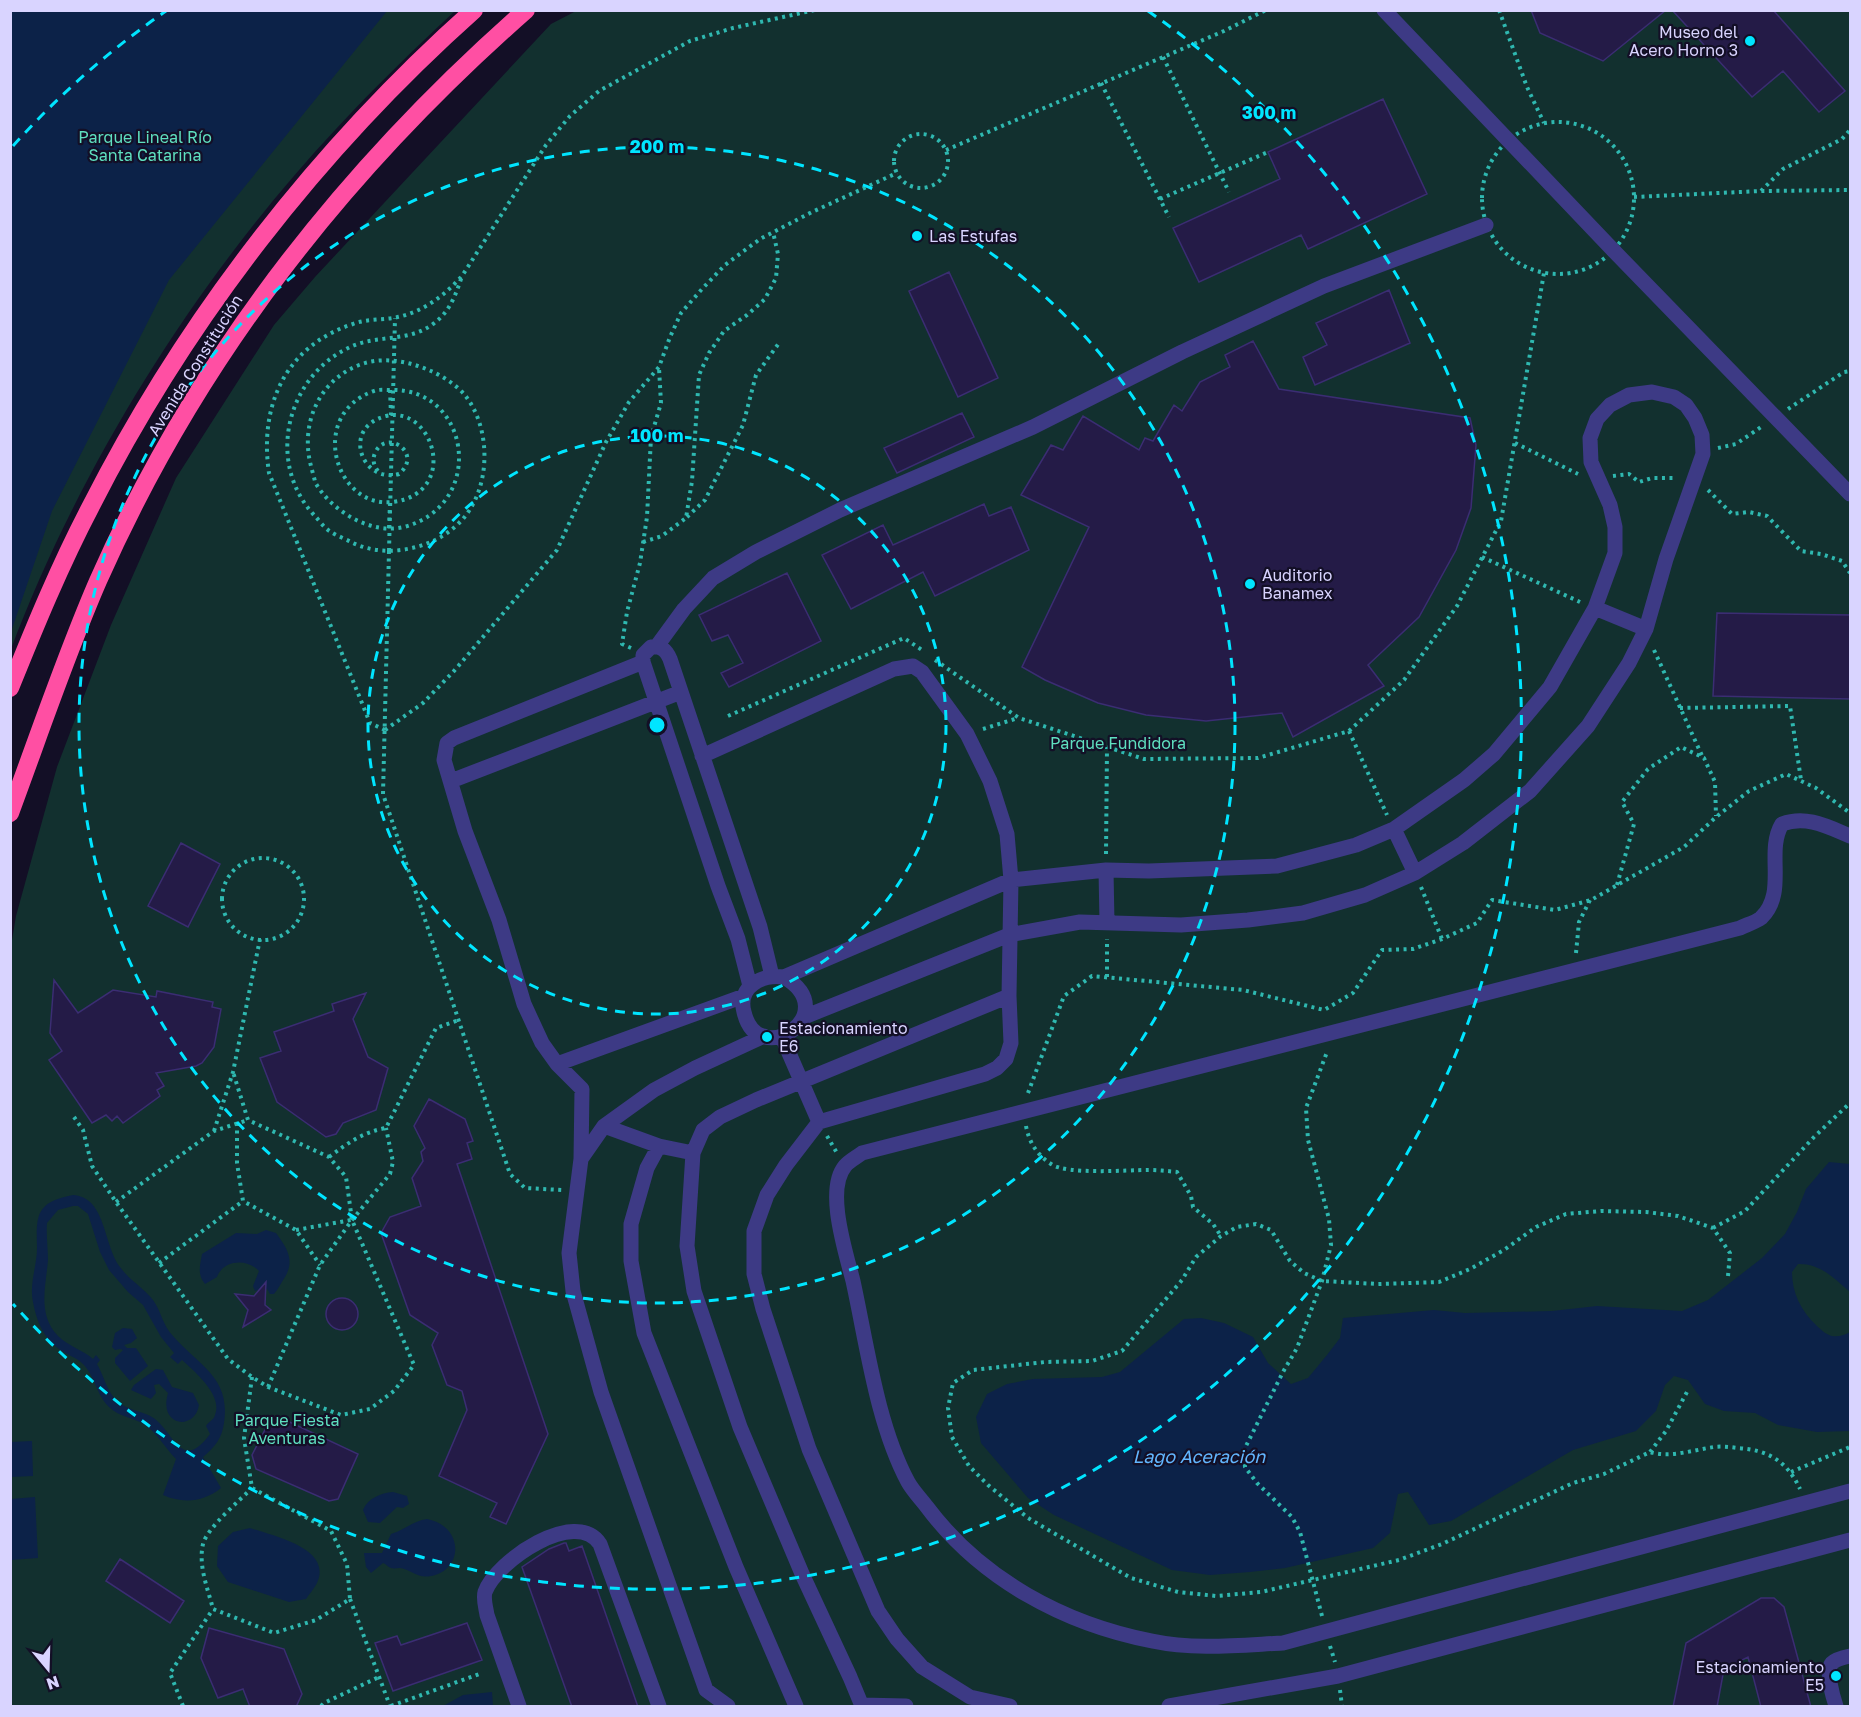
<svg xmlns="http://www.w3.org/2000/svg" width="1861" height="1717" viewBox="0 0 1861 1717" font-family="'Golos Text',sans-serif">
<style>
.green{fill:#12302f}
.water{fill:#0c2248;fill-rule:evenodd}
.building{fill:#241b47;stroke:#3b2d73;stroke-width:1.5}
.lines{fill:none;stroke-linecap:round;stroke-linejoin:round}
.path{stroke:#2fb8b0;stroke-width:4;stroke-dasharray:3 4.5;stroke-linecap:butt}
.minor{stroke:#3d3a85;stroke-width:15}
.highway{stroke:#ff4fa3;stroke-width:18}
.path-bridge{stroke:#2fb8b0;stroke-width:4;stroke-dasharray:3 4.5;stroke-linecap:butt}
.ring{fill:none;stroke:#00e5ff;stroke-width:3;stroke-dasharray:10 8}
.poi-dot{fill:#00e5ff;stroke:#130f26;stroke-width:2}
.labels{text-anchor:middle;stroke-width:4.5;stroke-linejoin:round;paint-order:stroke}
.poi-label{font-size:16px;fill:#d9d4ff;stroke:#130f26;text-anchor:start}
.park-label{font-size:16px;fill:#5fe0c0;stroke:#130f26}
.street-label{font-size:16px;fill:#d9d4ff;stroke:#130f26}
.water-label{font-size:18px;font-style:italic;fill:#62b6ff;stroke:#130f26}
.centre{fill:#00e5ff;stroke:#130f26;stroke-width:3}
.ring-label{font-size:18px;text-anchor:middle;font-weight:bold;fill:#00e5ff;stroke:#130f26;stroke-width:4.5;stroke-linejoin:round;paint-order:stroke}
</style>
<rect width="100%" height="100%" fill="#130f26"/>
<path class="green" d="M578,10L1850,11V1706H11V946L16,916L57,767L111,625L176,478L274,325L315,277L551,24Z
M11,11H455C414,49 374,88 336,129C200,274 81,463 11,649Z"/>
<path class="water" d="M11,10L387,11L169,280L52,511L11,632Z
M1829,1162L1850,1164V1292C1835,1279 1820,1263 1798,1264L1792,1272C1792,1293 1801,1311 1817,1326C1821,1330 1827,1335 1832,1336C1839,1337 1845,1335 1850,1332V1431L1817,1432L1778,1425L1755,1413L1724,1411L1705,1404L1688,1380L1674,1376L1665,1385L1656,1411L1636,1431L1573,1450L1451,1521L1429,1525L1408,1492L1398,1494L1390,1533L1373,1548L1285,1568L1250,1572L1210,1575L1172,1570L1054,1515L1028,1498L981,1443L976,1417L987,1394L1007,1384L1033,1379L1102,1377L1120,1372L1184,1319L1201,1318L1224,1323L1253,1337L1268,1363L1291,1384L1308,1378L1327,1355L1340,1338L1343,1318L1434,1310L1465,1313L1552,1311L1597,1306L1682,1311L1708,1300L1762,1258L1785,1234L1797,1212L1806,1189Z
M73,1195C106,1197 103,1244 120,1267C129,1280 144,1288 153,1300C161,1311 163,1326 173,1336C198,1365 231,1377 224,1423C222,1438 215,1447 203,1457L221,1488C204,1502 183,1504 163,1495L176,1459C165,1448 158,1434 145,1425C133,1417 119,1417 109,1407C96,1394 95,1376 83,1364C76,1357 67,1355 59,1349C44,1339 36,1320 33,1302C29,1284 37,1266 37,1248C36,1215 36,1202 73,1195ZM73,1206H78L88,1214L100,1252L109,1270L128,1292L143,1305L161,1337L174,1353L170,1357L178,1364L182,1360C195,1372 223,1395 215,1415C214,1420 209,1421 206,1426L210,1434C182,1472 175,1435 155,1419C147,1413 138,1412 129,1408C108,1400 107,1382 97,1364L100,1360L96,1355L93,1359C83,1350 68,1346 58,1336C37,1314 46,1286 48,1260C48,1248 46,1235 47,1223L58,1210Z
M266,1230L276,1233C287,1248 295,1260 285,1277C281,1283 279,1288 274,1294H270L267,1289L263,1288L255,1291L253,1286L259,1271C247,1258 223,1260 217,1277L205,1284C197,1274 200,1266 202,1254L236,1233L257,1234Z
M123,1328L132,1329L137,1338L131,1343L124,1345L127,1348H136L148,1366L130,1381L115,1363V1358L123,1350L120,1349L115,1350L112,1347L115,1333Z
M156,1369L163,1370L172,1387L193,1393L199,1405C195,1431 158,1427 168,1393L159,1384L154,1385L156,1393L151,1399L131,1390L134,1385Z
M32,1441L33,1476L11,1477V1442Z
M393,1492L407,1496L409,1504L403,1508L397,1507L380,1523L368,1522L363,1510C368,1498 381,1493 393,1492Z
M35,1497L38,1558L11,1560V1499Z
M427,1519C464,1526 464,1570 431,1576C418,1579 412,1570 400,1568C397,1568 394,1569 391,1568C388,1567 386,1564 383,1563L371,1573L366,1567L364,1553H382L391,1534C404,1530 413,1521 427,1519Z
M250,1528C273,1536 333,1548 317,1583C314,1589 309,1594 306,1599L289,1602L228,1582L217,1566L218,1546L233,1532Z
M492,1692L493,1706H443L463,1695Z"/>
<path class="building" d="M1531,10H1666L1603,61L1540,33Z
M1672,10H1773L1845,91L1819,112L1783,71L1752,97Z
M1383,99L1427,194L1308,249L1301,235L1199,282L1173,228L1280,179L1268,152Z
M949,272L998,378L958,397L909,291Z
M1389,290L1410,343L1315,385L1303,357L1327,345L1316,323Z
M1253,341L1279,389L1470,418L1476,445L1471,508L1456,550L1419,617L1368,665L1384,686L1293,737L1282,713L1206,721L1146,715L1098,703L1045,680L1022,667L1089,527L1021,495L1051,445L1063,450L1083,416L1139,450L1145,438L1153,441L1174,405L1182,411L1200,382L1230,367L1225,355Z
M962,413L974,437L897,473L884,448Z
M984,504L989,516L1011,507L1029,550L935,596L923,572L851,609L822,555L883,525L893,545Z
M787,573L821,641L729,687L721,673L743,663L728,635L712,641L699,615Z
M1717,613L1851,615V699L1713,696Z
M181,843L220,864L188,927L148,906Z
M54,980L78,1013L113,990L156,997L157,991L213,1002L212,1007L221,1009L214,1047L202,1063L196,1066L156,1073L164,1086L157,1090L160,1096L123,1123L117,1116L112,1121L106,1115L92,1123L49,1060L62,1051L50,1033Z
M366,993L353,1019L368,1057L388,1068L376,1110L343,1123L336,1134L326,1137L277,1102L260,1058L281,1051L274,1032L334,1011L332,1004Z
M429,1099L465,1119L473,1141L467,1143L472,1159L457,1164L548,1434L506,1524L490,1517L497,1503L439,1476L467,1410L462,1391L447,1385L432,1345L438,1333L410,1315L381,1233L390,1217L421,1206L412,1178L423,1161L421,1152L425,1148L414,1126Z
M266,1282L265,1305L271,1310L243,1327L248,1310L235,1294L254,1296Z
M326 1314a16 16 0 1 1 32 0a16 16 0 1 1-32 0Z
M281,1418L358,1454L338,1499L329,1501L256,1469L252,1455L270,1420Z
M564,1543H566L569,1551L582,1546L638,1707H572L522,1567L549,1549Z
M120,1559L184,1601L170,1623L106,1581Z
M1761,1598H1774L1784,1607L1811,1707H1761L1748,1657L1724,1669L1717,1707H1673L1686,1643Z
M467,1623L482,1660L393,1691L375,1643L397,1636L401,1645Z
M209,1628L284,1649L302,1694L296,1707H250L243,1689L218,1698L201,1658Z"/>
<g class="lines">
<path class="path" d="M1499,10L1527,87L1544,123
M1163,57L1229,192
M1101,83L1169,217
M1482 198a76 76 0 1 1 152 0a76 76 0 1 1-152 0Z
M894 161a27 27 0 1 1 54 0a27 27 0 1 1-54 0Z
M946,150L1224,31L1266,10
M1761,191L1783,169L1842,139L1850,130
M1634,197L1761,191L1850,190
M1160,199L1268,152
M390,390L391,415
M1788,409L1844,372L1850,371
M1515,443L1578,474
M1718,448L1736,444L1761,427
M378,471C374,466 372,460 375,453C386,428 424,453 399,474C361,484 341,427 386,416C434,405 460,493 393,502C335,509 307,414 374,391C379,389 386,390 390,390C471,387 487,505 404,527C371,535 331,511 315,482C315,480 311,467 311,466C300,425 318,381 359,365C383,356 408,361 431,371C442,376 455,384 464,394C493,429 491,492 459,523C443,539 423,547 401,550C384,552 368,550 353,543C346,539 337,536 331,532C324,528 319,520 314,515C266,463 286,378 348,348C375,334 408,343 433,324C450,312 456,294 462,276
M1613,476L1629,474L1639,482L1652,478H1676
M1708,490L1732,514L1749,512L1767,516L1801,551L1821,554L1842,561L1850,573
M687,517L705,500L743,425L756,375L779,343
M389,528L390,503
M643,542L662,536L686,518L692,481L699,375L709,353L724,331L747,315L765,299L776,278L778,254L773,232
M389,551L383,794L510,1174L525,1188L562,1190
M1482,557L1580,602
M631,648L622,644L627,612L640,563L647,517L651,437L661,403L659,368
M1654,650L1703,758
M935,660L1019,718L1144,759L1258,758L1349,731L1404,680L1457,606L1501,521L1544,273
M1680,708L1790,706L1801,780
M728,716L904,638L922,650
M983,729L1018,718
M385,730L370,723L269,473C259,406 285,346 353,324C366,319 380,320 393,318C422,313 444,296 462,276L546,145L570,116L599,91L690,41L733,28L815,10
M385,730L423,703L454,671L557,550L606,442L629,402L659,367L670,337L681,313L702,289L725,265L760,239L812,212L897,173
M1349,731L1387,815
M1106,854L1107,747
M222 899a41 41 0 1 1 82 0a41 41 0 1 1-82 0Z
M1617,885L1634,824L1622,802L1648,769L1681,747L1704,758L1715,782L1716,816
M1421,887L1442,939
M1576,953L1579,922L1590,900
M1107,977V939
M1028,1093L1064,996L1092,976L1243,990L1324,1010L1353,993L1382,950L1413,949L1442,939L1477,923L1492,900L1555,910L1591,900L1684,847L1716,817L1749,791L1786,774L1816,788L1850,813
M74,1117L83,1130L92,1166L116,1202L228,1359L252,1377L268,1387L341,1415L370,1409L394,1391L414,1365L352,1220L346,1177L329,1157L248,1120L233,1072
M237,1123V1163L243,1201L296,1230L320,1265
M1026,1126C1029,1142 1037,1155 1051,1164C1067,1175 1126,1170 1148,1170C1158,1170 1167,1171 1177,1172L1191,1196L1193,1207L1213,1224L1221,1236
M214,1131L233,1072L260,939
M827,1136L837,1153
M329,1157C348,1143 363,1132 386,1128L436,1028L459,1020
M116,1202L214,1131L248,1120
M1713,1228L1745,1211L1814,1137L1850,1103
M296,1230L351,1220
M159,1263L243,1201
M1728,1276L1730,1253L1713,1228L1678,1216L1646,1212L1602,1211L1566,1214L1536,1227L1504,1250L1470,1269L1439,1282L1378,1284L1322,1281L1304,1273L1290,1261L1271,1230L1256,1224L1237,1227L1221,1236L1196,1257L1182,1280L1122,1351L1092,1361L1045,1362L973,1370L953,1383L948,1408L952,1437L969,1466L988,1485L1028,1518L1131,1578L1178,1592L1216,1596L1261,1592L1399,1560L1442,1544L1573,1483L1604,1474L1650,1452C1671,1458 1693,1450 1714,1447C1722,1446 1730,1447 1738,1448C1768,1450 1787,1461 1800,1489
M252,1377L244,1438L252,1488L331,1531L347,1564L350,1599L316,1620L274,1633L213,1609C208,1589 198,1566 203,1544C207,1528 240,1500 252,1488
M268,1387L320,1265L352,1220L390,1174L393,1162L386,1128
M1650,1452L1666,1431L1687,1392
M1791,1472L1850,1447
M350,1599L390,1706
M1322,1616L1300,1532L1292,1517L1257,1483L1245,1467L1244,1450L1283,1372L1297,1348L1322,1281L1331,1245L1329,1219L1308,1140L1306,1108L1327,1052
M1330,1646L1335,1662
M1340,1690L1342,1706
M183,1706L170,1673L213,1609
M321,1706L324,1703L379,1677
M391,1706L482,1673"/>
<path class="minor" d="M1384,10L1613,250L1850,494
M1595,608L1646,629
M657,646L684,609L713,578L756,552L840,510L1033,427L1182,352L1324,286L1486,225
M702,756L894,669L913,666L922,672L967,734L990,781L1007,834L1011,880L1009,996L1011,1043L1006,1059L997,1068L985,1074L819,1122
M451,781L681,692
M1394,829L1415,873
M1850,836C1828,827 1807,815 1782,824C1765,852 1788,892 1761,918C1756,922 1746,925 1740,928L862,1153C857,1157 849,1161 845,1166C825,1190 846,1253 853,1281C867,1345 877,1424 908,1482C913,1491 921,1499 927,1507C981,1579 1064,1624 1152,1641C1194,1650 1241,1645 1283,1643L1850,1491
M1106,870L1107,923
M784,977C845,1013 758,1072 744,1012C737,986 763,974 784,977L1011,880L1106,870L1149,871L1277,866L1356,845L1394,829L1464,780L1494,754L1550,687L1595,608L1615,553V527L1610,505L1591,462L1590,438L1597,419L1610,405L1629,395L1652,392L1674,397L1686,405L1695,418L1702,435L1703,454L1666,559L1646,629L1629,663L1588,726L1530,791L1463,843L1415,873L1365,895L1303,913L1248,920L1181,925L1080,922L1009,935L804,1017
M750,986L738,939L718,886L643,662V655L651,647C662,646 666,650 670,659L760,927L772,976
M782,1037L819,1122L786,1165L767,1195L754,1231V1274L763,1309L809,1449L878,1611L897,1639L922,1667L970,1697L1010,1706
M557,1064L542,1043L524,1004L499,920L465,831L444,760L447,743L454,738L643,662
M604,1126L659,1146L693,1153L703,1130L720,1117L756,1100L1009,996
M659,1146L647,1168L631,1224V1261L644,1333L736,1567L796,1706
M693,1153L687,1246L694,1291L740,1427L803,1576L850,1677L862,1706
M581,1159L604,1126L654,1090L695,1068L764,1036
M861,1705L906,1706
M519,1706L487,1615C486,1608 483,1599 485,1592C496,1561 576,1507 600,1544L659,1706
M728,1706L706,1690L601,1392L573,1291L569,1253L581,1159L582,1089L557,1064L744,996
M1169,1706L1338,1676L1850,1540
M1836,1706C1833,1697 1825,1671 1832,1663C1836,1659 1845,1657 1850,1656"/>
<path class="highway" d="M10,688C35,626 60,565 91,506C186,319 318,149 474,10
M10,813C39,735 65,657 98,581C197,357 343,171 526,10"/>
<path class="path-bridge" d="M389,551L395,318"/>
</g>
<g class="ring">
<circle cx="657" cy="725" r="289"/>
<circle cx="657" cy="725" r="578"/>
<path d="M13 146A866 866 0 0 1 166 11M1148 11A866 866 0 1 1 13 1304"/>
</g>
<g class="poi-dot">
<circle cx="1750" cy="41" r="6"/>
<circle cx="917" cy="236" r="6"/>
<circle cx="1250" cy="584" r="6"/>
<circle cx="767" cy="1037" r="6"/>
<circle cx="1836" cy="1676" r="6"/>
</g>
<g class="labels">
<g class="poi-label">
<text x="1738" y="38" text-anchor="end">Museo del<tspan x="1738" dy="18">Acero Horno 3</tspan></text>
<text x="929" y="242">Las Estufas</text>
<text x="1262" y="581">Auditorio<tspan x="1262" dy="18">Banamex</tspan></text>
<text x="779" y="1034">Estacionamiento<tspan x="779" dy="18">E6</tspan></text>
<text x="1824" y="1673" text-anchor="end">Estacionamiento<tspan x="1824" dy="18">E5</tspan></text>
</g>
<g class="park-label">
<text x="145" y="143">Parque Lineal Río<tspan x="145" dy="18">Santa Catarina</tspan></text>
<text x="1118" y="749">Parque Fundidora</text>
<text x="287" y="1426">Parque Fiesta<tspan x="287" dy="18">Aventuras</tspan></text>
</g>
<g class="street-label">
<text transform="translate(195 365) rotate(-58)" y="6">Avenida Constitución</text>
</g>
<g class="water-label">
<text x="1199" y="1463">Lago Aceración</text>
</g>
</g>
<circle cx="657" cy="725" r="9" class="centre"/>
<g class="ring-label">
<text x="1269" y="119">300 m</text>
<text x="657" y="153">200 m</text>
<text x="657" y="442">100 m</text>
</g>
<rect width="1861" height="1717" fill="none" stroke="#d9d4ff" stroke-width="24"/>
<g transform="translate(48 1669) rotate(161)" stroke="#130f26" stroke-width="4.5" paint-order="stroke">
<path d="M0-4.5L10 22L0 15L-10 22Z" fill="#d9d4ff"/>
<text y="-9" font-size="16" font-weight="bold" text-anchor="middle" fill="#d9d4ff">N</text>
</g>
</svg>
